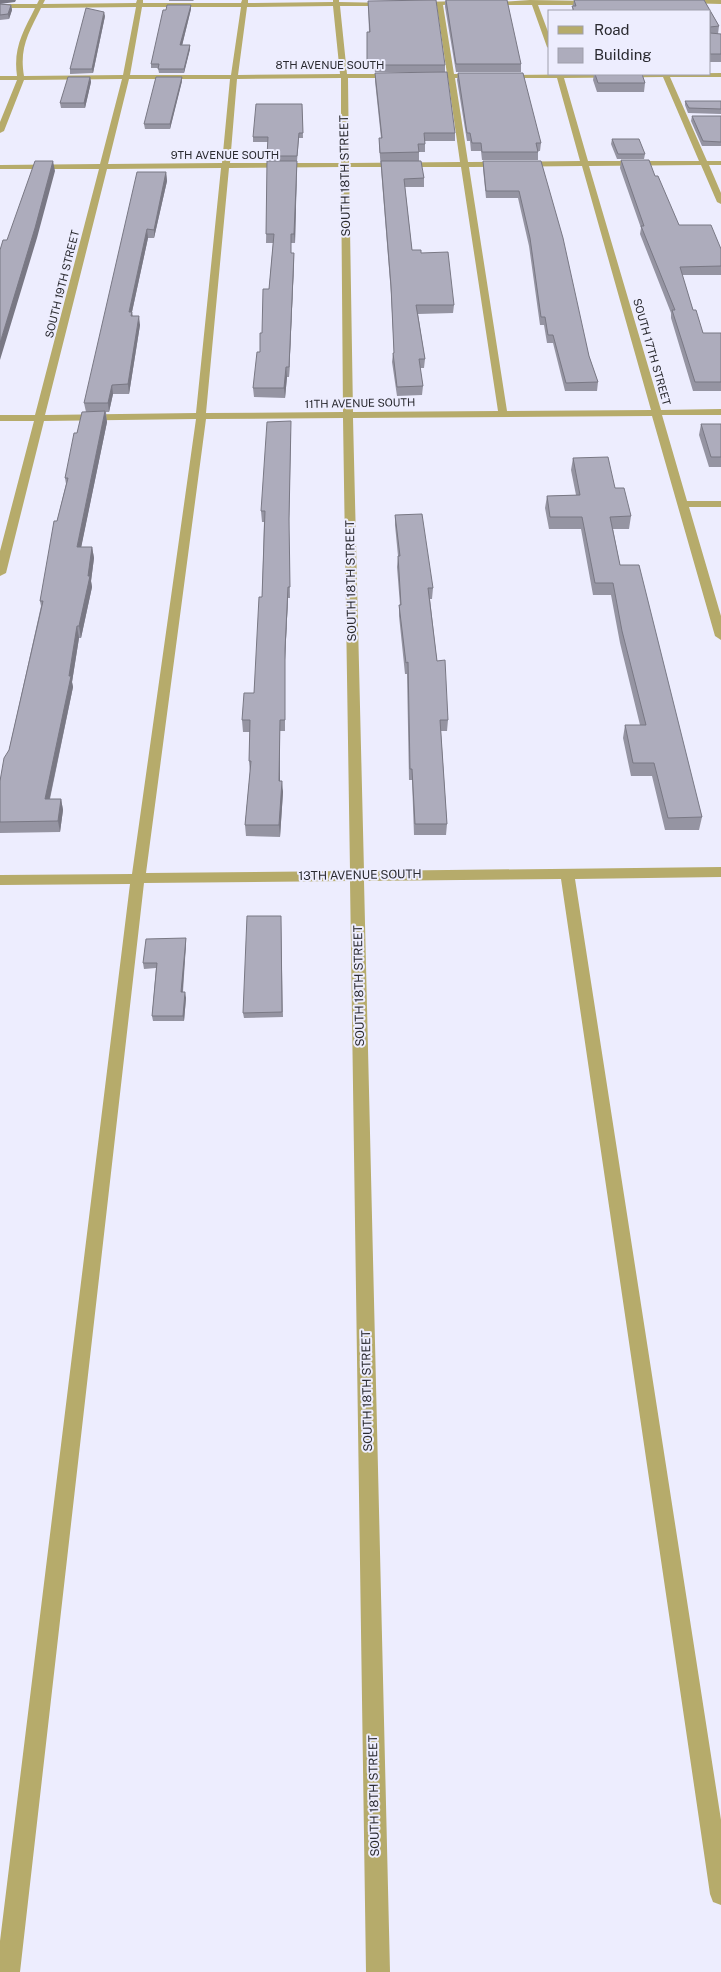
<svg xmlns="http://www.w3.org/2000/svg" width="721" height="1972" viewBox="0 0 721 1972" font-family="'Public Sans',sans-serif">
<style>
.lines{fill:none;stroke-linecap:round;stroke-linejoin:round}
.minor{fill:#b6ab6b;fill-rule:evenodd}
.wall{fill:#9594a2}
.shaded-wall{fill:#797884}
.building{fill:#adacbc;stroke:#797884}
.labels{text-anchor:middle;stroke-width:4;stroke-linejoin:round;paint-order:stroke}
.far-street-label{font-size:11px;fill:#2a2a30;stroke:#ededfe}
.street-label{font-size:12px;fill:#2a2a30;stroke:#ededfe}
</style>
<rect width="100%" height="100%" fill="#ededfe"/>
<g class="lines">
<path class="minor" d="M39,0H45L43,4L136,3L137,0H143V3H241L242,0H248V3L333,2V0H339V2L389,3L387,6H340L347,74H395L399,76L395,78H348L349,163L460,162L448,78H428L424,76L428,74H447L437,6L416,5L418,2L465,1L468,3L443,5L454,74H477L481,76L477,78H455L468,162L580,161L557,78H505L503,75L721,73V77H670L707,161H721V165H709L721,193V204L717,202L701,165L589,166L661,410L721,409V415H662L687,501H721V507H689L721,616V640L715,636L652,416L353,418L364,871L721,867V877L575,879L721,1820V1905L713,1902L710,1894L561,879L364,881L390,1972H366L350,881L144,883L20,1972H0V1941L130,884L0,885V875L132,874L196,419L44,421L6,573L0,576V551L34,421H0V415H35L99,169H0V165L100,164L122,79L24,80L4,131L0,133V122L17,80H0V76H17C13,48 23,32 35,8H0V4H37ZM333,6L340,74L238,75L247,7ZM136,7L123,75L24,76C19,48 29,32 41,8ZM142,7H241L231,75H130ZM663,77L699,161H588L564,78ZM341,78V163H230L237,79ZM129,79H230L222,163L108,164ZM582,166L651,410L507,411L469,167ZM341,167L343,412L206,413L229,168ZM349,167H461L498,411L353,412ZM221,168L196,413L45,415L107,169ZM343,418L350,871L146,873L206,419Z
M530,0L592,1L595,3L592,5H538L550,37V49L547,47L532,5H488L485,3Z
M685,0H721V4L683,3Z"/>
</g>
<path class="wall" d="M169,0H194L193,1H169Z
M445,0L521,64V72H456L445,7Z
M574,0H704L719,26L718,34H721V62H710V11H572Z
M368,1L445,65V72H375L374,68H367V32H369Z
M0,4L11,5L12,10L9,19L0,20Z
M191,5V9L182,45H190V49L184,73H159L158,68H151V64L166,10Z
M105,16L93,73L70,74V69Z
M375,73L455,133V141H425V152H419V160L424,178V187H405L412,250L421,253L454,305L453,313L418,314L425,359L424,368H420L423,386L422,395L397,396L392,362L393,353H394L391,294L381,169L379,145V138H381L375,81Z
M458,73L541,143L540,151H538V160H482L481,151H471L470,141H467L457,80Z
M594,74H642L645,83L644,92H597L593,80Z
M90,77L91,82L85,108H61L60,103Z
M182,81L170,129H145L144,124Z
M685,101H721V114L688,113L685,105Z
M302,104L303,138H299L297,161L295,243H291V253H294V263L289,377H287L285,398L254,397L253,388L260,352L269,289L273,243H266L268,142H253V137Z
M692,116H721V146H702L691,121Z
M612,139L645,154L644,159H617L611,144Z
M621,160L655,176L679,225L721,249V275H682L693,310L703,333H721V391H693L671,318V313L640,234L641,228L620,168Z
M483,161H541L589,356L598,382L597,391H565L553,343H547L544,325H540L529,246L518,198H486L483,169Z
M166,172L167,181L154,238H148L132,312L133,316L140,325L129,394H113L109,412H106L107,422L81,547H92L94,558L91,581L92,587L81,638H79L72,682L73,687L50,799H61L63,810L60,832L0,833V781L9,750L41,606L40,601L57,521L66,484L65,478L77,433L86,412L84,403Z
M701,424H721V467H709L699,435Z
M291,432L289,530L290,598H288L285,660V731H280V781L283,792L280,837L246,836L245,825L250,772L249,761L250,732H243L242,720L254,693L262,597L264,522H262L261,511Z
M573,458L615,488L631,516L629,529H613L620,565L702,817L699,830H665L652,776H631L623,738L625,725H640L620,643L611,595H593L581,529H549L545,508L547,496L576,495L571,470Z
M395,515L433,588L432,599H430L437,661L448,720L447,731H441L447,824L446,835H414L412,780H409L407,674H405L399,616V605H400L397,567L398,556L395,525Z
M281,921L283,1017L244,1018L243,1013Z
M186,938V944L183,992L186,998L184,1021H153L152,1016L156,968L144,969L143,963Z"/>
<path class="shaded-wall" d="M0,0H16L15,2L0,4Z
M11,5L12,10L9,19L8,14Z
M191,5V9L181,50L180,45Z
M104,12L105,16L93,73L92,69Z
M190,45V49L184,73V69Z
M90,77L91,82L85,108L84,103Z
M182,77V81L170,129V124Z
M53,161L55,171L37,238L0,360V343Z
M297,161V169L295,243L294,234Z
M166,172L167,181L154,238V230Z
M147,229L148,238L130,321L129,312Z
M294,253V263L289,377V367Z
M139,316L140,325L129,394L128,384Z
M286,367L287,377L285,398L284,388Z
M112,385L113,394L109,412L108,403Z
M105,411L107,422L79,558L77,547Z
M92,547L94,558L91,581L92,587L81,638L79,626Z
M288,587V598L285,660V731V649Z
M77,626L79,638L72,682L73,687L47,811L45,799L69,676Z
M280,720V792L279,781Z
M282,781L283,792L280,837L279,825Z
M61,799L63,810L60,832L58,821Z
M186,938V944L182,998L181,992Z
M185,992L186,998L184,1021L183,1016Z"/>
<path class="building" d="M436,0L445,65H375L374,60H367V32H370L368,1Z
M446,0H507L521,64H456Z
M574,0H704L719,26L710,27V33L721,34V54H710V11H574L572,6H576Z
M0,4L11,5L8,14L0,15Z
M167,5H191L180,45H190L184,69H158L159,64H151L163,10H166Z
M86,8L104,12L92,69H70Z
M447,72L455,133H424L425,144H418L419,152L380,153L379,138H382L375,73Z
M458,73H523L541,143H536L538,152H482L481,143H472L470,133H467Z
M595,74H642L645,83H598Z
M68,77H90L84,103H60Z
M156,77H182L170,124H144Z
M685,101H721V109L689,108Z
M256,104H302L303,133H299L297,156H267L268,137H253Z
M692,116H721V142L703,141Z
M612,139H639L645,154H618Z
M621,160H649L655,176H658L679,225H711L721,249V266L680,267L693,310H696L703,333H721V382H695L672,310H675L641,226H644Z
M35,161H53L35,228L0,343V250L3,240H7Z
M267,161H297L294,234H291V253H294L289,367H286L284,388H253L257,352H260V333H262L263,289H269L274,234H266Z
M381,161H421L424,178L404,179L412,250H421V253L448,252L454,305H416L425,359H419L423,386L397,387L393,353H394L391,286Z
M483,161H541L563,238L589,356L598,382L566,383L553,335H548L545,317H541L530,238L519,191H486Z
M137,172H166L154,230L147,229L129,312H132L131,316H139L128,384L112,385L108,403H84Z
M105,411L77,547H92L88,576H90L79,626H77L69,676H71L45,799H61L58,821L0,822V781L4,758L9,750L43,601H40L54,521H57L68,478H65L74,433H77L82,412Z
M291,421L289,519L290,587H288L285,649V720H280L279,781H282L279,825H245L251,761H249L250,720H242L244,693H254L259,597H262L265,511H261L267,422Z
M701,424H721V457H711Z
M608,457L615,488H624L631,516L610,517L620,565H639L702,817L668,818L654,763H633L625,725H646L622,631L613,583H595L582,517H550L547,496L580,495L573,458Z
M422,514L433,588H428L437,661L445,660L448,720H440L447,824H415L412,769H410L408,662L406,663L399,605H401L398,556H400L395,515Z
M247,916H281L282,1012L243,1013Z
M186,938L181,992H185L183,1016H152L157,963H143L146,939Z"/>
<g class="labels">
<g class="far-street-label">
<text x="330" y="69">8TH AVENUE SOUTH</text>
<text x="225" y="159">9TH AVENUE SOUTH</text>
<text transform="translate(62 284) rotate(-76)" y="4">SOUTH 19TH STREET</text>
<text transform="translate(652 352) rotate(74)" y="4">SOUTH 17TH STREET</text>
<text transform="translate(360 403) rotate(-1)" y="4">11TH AVENUE SOUTH</text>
</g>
<g class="street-label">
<text transform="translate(345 176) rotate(-91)" y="4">SOUTH 18TH STREET</text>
<text transform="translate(351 581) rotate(-91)" y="4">SOUTH 18TH STREET</text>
<text transform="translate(360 875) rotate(-1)" y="4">13TH AVENUE SOUTH</text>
<text transform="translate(359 986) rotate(-91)" y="4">SOUTH 18TH STREET</text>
<text transform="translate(367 1391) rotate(-91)" y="4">SOUTH 18TH STREET</text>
<text transform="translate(374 1796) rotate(-91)" y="4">SOUTH 18TH STREET</text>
</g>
</g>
<rect x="548" y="10" width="162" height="65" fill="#ededfe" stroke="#9f9fac"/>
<rect x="558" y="26" width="25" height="8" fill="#b6ab6b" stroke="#9f9fac"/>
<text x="594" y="35" font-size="15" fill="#2a2a30">Road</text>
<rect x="558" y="48" width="25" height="15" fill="#adacbc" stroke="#9f9fac"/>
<text x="594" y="60" font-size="15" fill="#2a2a30">Building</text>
</svg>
